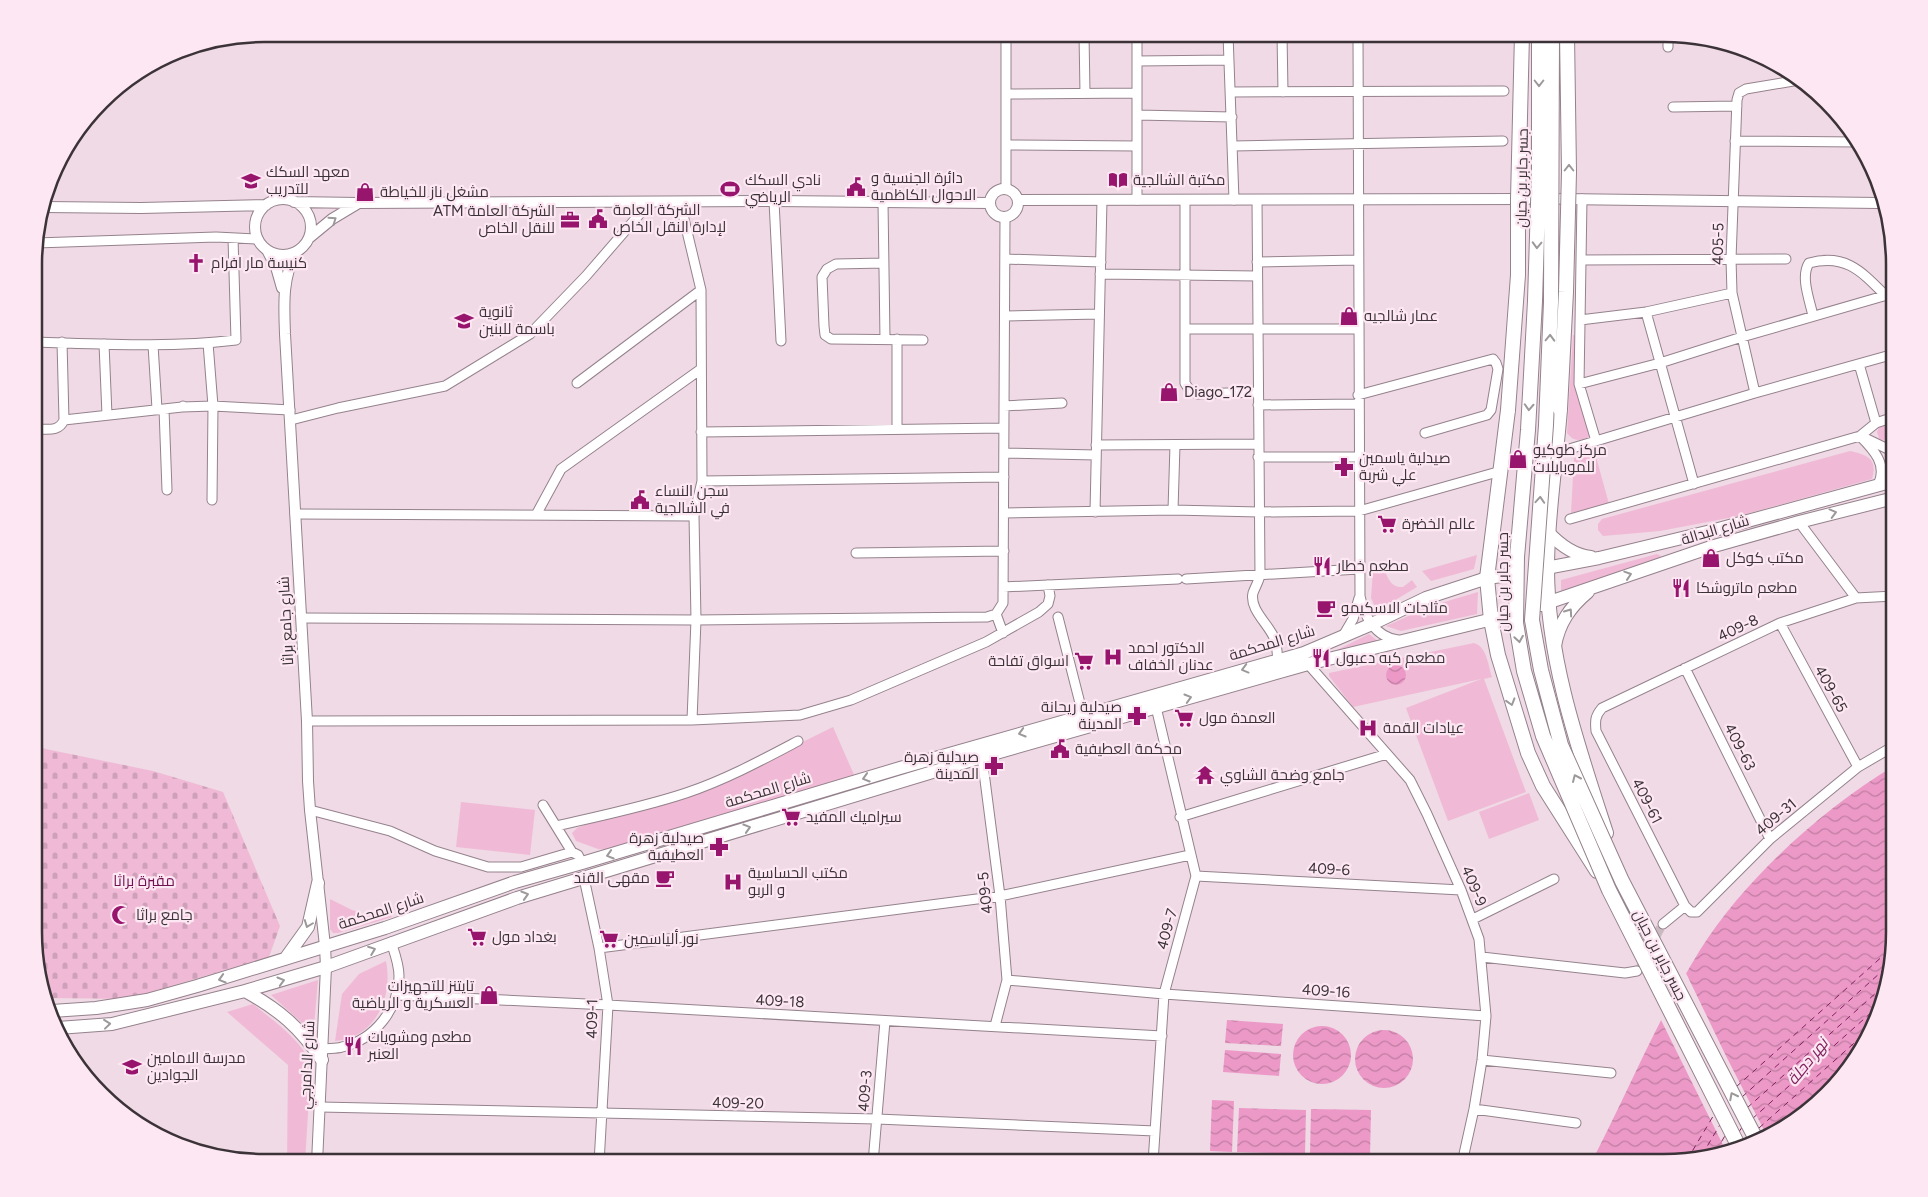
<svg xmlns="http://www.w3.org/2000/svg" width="1928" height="1197" viewBox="0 0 1928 1197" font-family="Figtree,Cairo,sans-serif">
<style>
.green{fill:#f0bad7}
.cemetery{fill:url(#cemetery-stones)}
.water{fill:url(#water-waves)}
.pier{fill:#efdae5}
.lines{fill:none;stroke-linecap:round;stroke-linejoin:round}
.ferry{stroke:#81225f;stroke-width:1;stroke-dasharray:6 5;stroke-linecap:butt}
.minor-tunnel{stroke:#cbb9c2;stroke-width:9;stroke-dasharray:9 4.5;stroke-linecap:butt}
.minor-casing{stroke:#95828c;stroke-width:11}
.tertiary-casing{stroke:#95828c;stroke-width:12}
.secondary-casing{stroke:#95828c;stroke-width:14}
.primary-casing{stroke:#95828c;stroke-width:16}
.minor{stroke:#fff;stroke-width:9}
.tertiary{stroke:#fff;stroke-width:10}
.secondary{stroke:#fff;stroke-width:12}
.primary{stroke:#fff;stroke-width:14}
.primary-bridge-casing{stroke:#95828c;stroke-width:16;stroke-linecap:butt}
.primary-bridge{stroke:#fff;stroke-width:14}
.oneway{stroke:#9d999b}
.labels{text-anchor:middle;stroke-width:4.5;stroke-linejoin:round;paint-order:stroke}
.poi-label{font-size:15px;fill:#3b3337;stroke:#fde7f2;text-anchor:start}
.street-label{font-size:15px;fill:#3b3337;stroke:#fde7f2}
.park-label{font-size:15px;fill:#711051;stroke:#fde7f2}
.water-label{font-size:16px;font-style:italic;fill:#81225f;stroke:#fde7f2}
.rim{fill:none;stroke:#3b3337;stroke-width:2.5}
</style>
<defs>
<pattern id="cemetery-stones" width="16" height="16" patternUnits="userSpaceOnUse" patternTransform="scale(1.25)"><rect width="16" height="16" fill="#f0bad7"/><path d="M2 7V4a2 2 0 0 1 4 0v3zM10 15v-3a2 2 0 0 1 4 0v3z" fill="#cfa0b9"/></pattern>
<pattern id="water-waves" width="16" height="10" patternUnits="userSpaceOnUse" patternTransform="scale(1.25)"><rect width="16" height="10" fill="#ec99c7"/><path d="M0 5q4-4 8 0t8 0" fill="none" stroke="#c07da2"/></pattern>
</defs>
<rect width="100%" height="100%" fill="#efdae5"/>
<path class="green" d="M1573,335L1578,336L1590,437C1580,440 1575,443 1567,433Z
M1894,420V437L1880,441L1877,432L1880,425Z
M1850,451C1867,455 1878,458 1872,479L1739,516L1660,531L1603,536L1598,530V524L1602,519Z
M1595,453L1609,504L1571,513L1574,458Z
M1657,554L1661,556L1658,559L1561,591V580Z
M1477,555L1474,569L1431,581L1422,571Z
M1383,567C1388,577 1390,588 1403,587L1412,580L1417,587L1377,611L1371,598L1373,569Z
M1478,592L1477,614L1401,631L1386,626L1431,606Z
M1369,634L1378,641L1337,651V650Z
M1474,643C1487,647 1488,665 1492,677L1484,679L1526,792L1448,821L1406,708L1481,679L1353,707L1329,676V673Z
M833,727L855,777L612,850L598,849L576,841L572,833L577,828L587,824L703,791Z
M1529,793L1539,820L1489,839L1479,812Z
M461,802L535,810L530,855L456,847Z
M330,899L352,910L372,916L388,913L392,917L338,933H333L330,929Z
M386,961C392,991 381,1026 350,1038C346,1040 340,1040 335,1041L342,994L359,974Z
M318,980L313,1038L301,1022L271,995Z
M253,1004C273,1021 300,1038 311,1064L305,1163H287L288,1065L227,1012Z"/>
<path class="cemetery" d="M36,747L153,771L223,792L280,926L269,957L128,999L48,998L36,962Z"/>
<path class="water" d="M1386 675a10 10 0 1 1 20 0a10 10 0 1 1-20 0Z
M1894,766V947L1882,1006L1855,1060L1778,1132L1678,1163H1591C1628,1092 1658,1018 1700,950C1744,880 1823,808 1894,766Z
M1227,1020L1283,1024L1281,1046L1225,1043Z
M1293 1055a29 29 0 1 1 58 0a29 29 0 1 1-58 0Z
M1355 1059a29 29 0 1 1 58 0a29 29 0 1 1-58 0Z
M1225,1050L1281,1054L1279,1076L1223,1072Z
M1212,1100L1234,1101L1232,1152L1210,1151Z
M1239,1108L1306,1110L1305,1154L1237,1152Z
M1311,1109L1371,1110L1370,1156L1310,1154Z"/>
<path class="pier" d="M1685,971L1727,1058L1767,1136L1725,1149L1660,1018Z"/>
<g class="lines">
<path class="ferry" d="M1736,1087L1894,946
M1742,1097L1890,964
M1747,1108L1886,984
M1752,1119L1883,1002
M1759,1128L1871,1028
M1738,1133L1743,1126
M1745,1143L1748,1137
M1716,1151L1726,1134
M1702,1155L1721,1123
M1687,1160L1715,1113"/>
<path class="minor-tunnel" d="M1637,971C1651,958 1652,939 1663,924"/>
<g class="minor-casing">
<path id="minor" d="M1084,34L1085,93
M1228,34L1234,200
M1282,34L1283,92
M1358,34L1360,596C1364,616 1375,637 1398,640
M1668,47V34
M1137,61L1229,60
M1230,92L1504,91
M1006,94L1137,93
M1673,107L1737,106
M1137,115L1232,117
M1735,141L1857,142
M1006,145L1137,146
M1233,146L1503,141
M1006,189V34
M1582,199L1579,384L1596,441
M1137,200V34
M1185,200V383L1190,391L1197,394L1258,392
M1257,200L1260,575C1259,581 1255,587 1253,593C1249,610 1270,625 1275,640C1277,646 1277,653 1278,660
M774,201L781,341
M680,202L701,290L702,481L694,516L696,620L692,720
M883,202L885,339
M36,243L216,237L258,239
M1005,259L1101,262
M1581,260L1786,259
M1257,262L1358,260
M884,263L836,264L827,269L822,277L824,326L825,335L831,339L923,340
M1100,274L1257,276
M1646,312L1694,484
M1005,316L1099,314
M1813,316C1810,301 1800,277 1809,263C1846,253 1862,272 1886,296
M1580,320L1646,312L1732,293
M1185,329H1358
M36,342C103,344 169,348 236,340L233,238
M208,343L213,406L212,500
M104,344L107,415
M153,345L157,409
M1859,364L1876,423
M577,383L701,290
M1579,384L1660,363L1742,337L1894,293
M1755,393L1732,293L1731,259L1737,100L1739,93L1746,89L1799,80
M1358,395L1493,359L1496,363L1498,369L1491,410L1487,415L1425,433
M1258,405L1358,404
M183,406L182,407L213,406L290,410
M1004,406L1062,403
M164,409L167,490
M64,420L182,407
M291,420L338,408L445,386L530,334L586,276L650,202
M36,429C48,429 59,432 64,420L62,342
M897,429V339
M701,432L1004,428
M1860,436C1874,450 1888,465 1878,485
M1867,439L1894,452
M1096,445L1258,444
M1004,453L1096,455
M1556,453L1755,393L1894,354
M1258,457H1359
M702,481L1004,477
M1173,510L1175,445
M1095,512L1102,200
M1004,513L1173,510L1259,512L1359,511L1501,471
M295,514L694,516
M536,515L561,469L701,369
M1570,519L1860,436L1876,423L1894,417
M1799,522L1856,598
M856,553L1004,551
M1186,579L1359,569
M1003,587L1178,579
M1894,596L1856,598L1780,623L1602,708C1595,716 1595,721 1596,731L1685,906L1691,912H1697L1770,839L1858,767L1894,746
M996,614L1003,633
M1058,617L1083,715
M302,618L696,620L987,617L996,614L1003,603L1005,217
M1780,623L1858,767
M1343,636L1353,619L1359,598
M1308,664L1410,780L1427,814L1461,890L1479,939L1486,1016L1482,1060L1474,1109L1462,1163
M1685,668L1770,839
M307,721L692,720L800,715L851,700L986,642L1039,612L1048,604L1050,596L1048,585
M982,757L1000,896L1007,980L995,1026
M543,805L572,852
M310,810L390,831L435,851L488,867H521L572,852L578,855L582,863
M1180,817L1387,754
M556,826C600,816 644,807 686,793C725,780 762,760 798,741
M1196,876L1461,890
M584,878L599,948L608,1005L599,1163
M1473,919L1554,879
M1663,924L1685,906
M599,948L1000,896L1190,855
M1482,957L1625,973L1637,971
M1007,980L1164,994L1486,1016
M396,995L608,1005L1162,1036
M323,1049C329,1048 336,1049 342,1047C374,1040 399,1009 399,976C399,964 395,954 391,942
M1482,1060L1611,1073
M320,1107L877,1119L1155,1131
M1474,1109L1576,1123
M873,1163L885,1021
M1153,1163L1164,994L1196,876L1156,707"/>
</g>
<g class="tertiary-casing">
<path id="tertiary" d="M990 203a14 14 0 1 1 28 0a14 14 0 1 1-28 0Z
M1561,199L1879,203
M255 227a28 28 0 1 1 56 0a28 28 0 1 1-56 0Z
M1018,200L1528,199
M294,202L358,203L774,201L990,203
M44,207L141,208L266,205
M309,238L332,219L357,204
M267,250L276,267L282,288
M296,252C282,279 284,305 285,334L307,721L308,781L310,810L325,946L326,967L317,1163"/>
</g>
<g class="secondary-casing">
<path id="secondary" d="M1548,532C1560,545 1573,555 1591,557
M1541,569L1599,558L1711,531L1894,481
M1541,605L1714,546L1799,522L1894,498
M1555,646C1559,623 1570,607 1588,592
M285,959L308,927L318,883
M245,991C280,1010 300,1028 322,1060
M52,1011L96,1008L147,1000L197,986L385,928L515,882L582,863L900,768L1304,653L1372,624L1426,598L1487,578L1509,575
M58,1028L112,1024L245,991L326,967L517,898L982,757L1308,664L1509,615"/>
</g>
<g class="primary-casing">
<path id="primary" d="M1560,409C1556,462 1547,515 1547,568C1547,658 1578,747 1606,833
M1508,410L1487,578L1491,620L1498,655L1528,753L1543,786L1597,871"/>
</g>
<use href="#minor" class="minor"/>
<use href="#tertiary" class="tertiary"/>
<use href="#secondary" class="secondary"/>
<use href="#primary" class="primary"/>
<g class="primary-bridge-casing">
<path id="primary-bridge" d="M1539,34V171L1535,301L1528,430L1517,557L1516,623L1524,671L1543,736L1609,890L1738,1145
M1552,34L1551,302L1546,425L1532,620L1541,670L1561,745L1622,881L1756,1139
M1560,409L1566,292L1569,172L1567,34
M1508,410L1518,275V199L1522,34"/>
</g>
<use href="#primary-bridge" class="primary-bridge"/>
</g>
<defs><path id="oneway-chevron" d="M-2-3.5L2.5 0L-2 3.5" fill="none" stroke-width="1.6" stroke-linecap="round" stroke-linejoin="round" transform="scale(1.25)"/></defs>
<g class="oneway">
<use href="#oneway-chevron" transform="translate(1539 83) rotate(90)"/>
<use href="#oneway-chevron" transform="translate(1569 168) rotate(-90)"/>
<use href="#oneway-chevron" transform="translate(333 220) rotate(-35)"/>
<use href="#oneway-chevron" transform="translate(1537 245) rotate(92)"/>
<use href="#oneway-chevron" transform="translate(1550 338) rotate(-88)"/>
<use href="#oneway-chevron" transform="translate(1529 407) rotate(93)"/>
<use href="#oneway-chevron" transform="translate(1540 500) rotate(-86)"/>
<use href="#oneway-chevron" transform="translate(1833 513) rotate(-15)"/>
<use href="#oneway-chevron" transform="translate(1628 575) rotate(-18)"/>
<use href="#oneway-chevron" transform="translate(1569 612) rotate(-55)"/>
<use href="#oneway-chevron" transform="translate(1519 639) rotate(81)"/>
<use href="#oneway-chevron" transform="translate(1245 669) rotate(165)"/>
<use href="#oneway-chevron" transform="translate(1188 698) rotate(-16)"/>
<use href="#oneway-chevron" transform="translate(1511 702) rotate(73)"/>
<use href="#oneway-chevron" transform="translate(1022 733) rotate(164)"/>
<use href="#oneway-chevron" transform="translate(866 778) rotate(163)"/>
<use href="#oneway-chevron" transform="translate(1576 778) rotate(-114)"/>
<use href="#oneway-chevron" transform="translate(747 828) rotate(-17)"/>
<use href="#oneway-chevron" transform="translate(610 855) rotate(163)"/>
<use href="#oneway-chevron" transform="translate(525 895) rotate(-17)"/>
<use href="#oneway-chevron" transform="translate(308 924) rotate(111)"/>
<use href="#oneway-chevron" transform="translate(372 950) rotate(-21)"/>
<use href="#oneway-chevron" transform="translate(222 979) rotate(163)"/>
<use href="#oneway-chevron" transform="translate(281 981) rotate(-16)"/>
<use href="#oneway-chevron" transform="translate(107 1024) rotate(-6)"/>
<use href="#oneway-chevron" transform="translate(1733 1096) rotate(-117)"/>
</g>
<defs>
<g id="library-bare" transform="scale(1.5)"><path d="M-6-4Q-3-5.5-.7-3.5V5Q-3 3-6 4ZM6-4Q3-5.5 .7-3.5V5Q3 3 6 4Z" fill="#97156d" stroke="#fde7f2" stroke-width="2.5" paint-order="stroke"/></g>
<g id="school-bare" transform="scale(1.5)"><path d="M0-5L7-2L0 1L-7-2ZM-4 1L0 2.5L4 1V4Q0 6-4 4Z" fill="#97156d" stroke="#fde7f2" stroke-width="2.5" paint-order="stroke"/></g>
<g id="civic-bare" transform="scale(1.5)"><path d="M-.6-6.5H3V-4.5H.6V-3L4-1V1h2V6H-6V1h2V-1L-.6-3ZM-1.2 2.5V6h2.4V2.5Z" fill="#97156d" stroke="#fde7f2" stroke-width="2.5" paint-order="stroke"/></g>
<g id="stadium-bare" transform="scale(1.5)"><path d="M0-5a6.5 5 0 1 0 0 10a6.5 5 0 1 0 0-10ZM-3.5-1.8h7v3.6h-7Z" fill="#97156d" stroke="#fde7f2" stroke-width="2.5" paint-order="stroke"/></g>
<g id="shop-bare" transform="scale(1.5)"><path d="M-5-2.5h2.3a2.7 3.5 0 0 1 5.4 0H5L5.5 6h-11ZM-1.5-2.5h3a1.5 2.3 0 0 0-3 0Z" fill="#97156d" stroke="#fde7f2" stroke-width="2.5" paint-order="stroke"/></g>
<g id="office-bare" transform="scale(1.5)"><path d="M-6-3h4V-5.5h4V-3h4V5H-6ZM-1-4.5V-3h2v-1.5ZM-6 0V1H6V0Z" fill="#97156d" stroke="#fde7f2" stroke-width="2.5" paint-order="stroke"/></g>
<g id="church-bare" transform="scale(1.5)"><path d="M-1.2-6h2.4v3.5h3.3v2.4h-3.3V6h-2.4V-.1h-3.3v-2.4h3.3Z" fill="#97156d" stroke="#fde7f2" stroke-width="2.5" paint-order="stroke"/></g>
<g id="pharmacy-bare" transform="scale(1.5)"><path d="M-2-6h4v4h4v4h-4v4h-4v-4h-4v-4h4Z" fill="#97156d" stroke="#fde7f2" stroke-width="2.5" paint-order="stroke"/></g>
<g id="supermarket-bare" transform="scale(1.5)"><path d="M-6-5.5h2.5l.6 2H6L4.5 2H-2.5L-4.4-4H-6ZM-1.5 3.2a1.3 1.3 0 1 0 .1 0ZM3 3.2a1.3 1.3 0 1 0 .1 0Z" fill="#97156d" stroke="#fde7f2" stroke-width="2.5" paint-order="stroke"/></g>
<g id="restaurant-bare" transform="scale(1.5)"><path d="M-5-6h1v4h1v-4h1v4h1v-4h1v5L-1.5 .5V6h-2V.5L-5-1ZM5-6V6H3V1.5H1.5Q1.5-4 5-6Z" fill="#97156d" stroke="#fde7f2" stroke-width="2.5" paint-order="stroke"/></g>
<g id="cafe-bare" transform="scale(1.5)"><path d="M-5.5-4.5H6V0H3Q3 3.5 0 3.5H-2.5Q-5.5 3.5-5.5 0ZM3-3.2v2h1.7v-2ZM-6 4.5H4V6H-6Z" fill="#97156d" stroke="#fde7f2" stroke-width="2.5" paint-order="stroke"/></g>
<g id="hospital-bare" transform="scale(1.5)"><path d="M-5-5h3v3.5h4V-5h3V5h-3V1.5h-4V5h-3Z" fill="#97156d" stroke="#fde7f2" stroke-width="2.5" paint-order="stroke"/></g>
<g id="temple-bare" transform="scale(1.5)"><path d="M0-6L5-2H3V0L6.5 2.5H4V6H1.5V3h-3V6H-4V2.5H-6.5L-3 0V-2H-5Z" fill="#97156d" stroke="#fde7f2" stroke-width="2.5" paint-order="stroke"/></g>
<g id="mosque-bare" transform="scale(1.5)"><path d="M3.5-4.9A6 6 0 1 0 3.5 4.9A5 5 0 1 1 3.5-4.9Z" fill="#97156d" stroke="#fde7f2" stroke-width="2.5" paint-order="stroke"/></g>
</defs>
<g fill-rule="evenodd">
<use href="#library-bare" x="1118" y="180"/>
<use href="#school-bare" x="251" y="181"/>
<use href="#civic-bare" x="856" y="187"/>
<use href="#stadium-bare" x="730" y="189"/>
<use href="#shop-bare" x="365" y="192"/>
<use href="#civic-bare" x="598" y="219"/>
<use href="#office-bare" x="570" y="220"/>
<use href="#church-bare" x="196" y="263"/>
<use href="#shop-bare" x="1349" y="316"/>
<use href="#school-bare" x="464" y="321"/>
<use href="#shop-bare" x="1169" y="392"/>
<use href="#shop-bare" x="1518" y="459"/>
<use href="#pharmacy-bare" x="1344" y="467"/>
<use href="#civic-bare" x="640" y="500"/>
<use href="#supermarket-bare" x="1387" y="524"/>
<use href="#shop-bare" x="1711" y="558"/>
<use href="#restaurant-bare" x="1322" y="566"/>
<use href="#restaurant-bare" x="1681" y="588"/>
<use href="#cafe-bare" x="1326" y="608"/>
<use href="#hospital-bare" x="1113" y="657"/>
<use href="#restaurant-bare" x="1321" y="658"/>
<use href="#supermarket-bare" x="1084" y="661"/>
<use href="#pharmacy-bare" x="1137" y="716"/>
<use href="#supermarket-bare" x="1184" y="718"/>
<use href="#hospital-bare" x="1368" y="728"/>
<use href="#civic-bare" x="1060" y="749"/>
<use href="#pharmacy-bare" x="994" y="766"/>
<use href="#temple-bare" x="1205" y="775"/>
<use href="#supermarket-bare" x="791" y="817"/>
<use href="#pharmacy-bare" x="719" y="847"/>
<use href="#cafe-bare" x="665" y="878"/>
<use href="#hospital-bare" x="733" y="882"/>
<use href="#mosque-bare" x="121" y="915"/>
<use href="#supermarket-bare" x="477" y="937"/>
<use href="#supermarket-bare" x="609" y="939"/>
<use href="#shop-bare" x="489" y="995"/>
<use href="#restaurant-bare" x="353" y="1046"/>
<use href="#school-bare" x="132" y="1067"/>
</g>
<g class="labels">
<g class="poi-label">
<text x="266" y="177">معهد السكك<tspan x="266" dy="17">للتدريب</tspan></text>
<text x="871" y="183">دائرة الجنسية و<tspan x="871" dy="17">الاحوال الكاظمية</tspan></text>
<text x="745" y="185">نادي السكك<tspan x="745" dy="17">الرياضي</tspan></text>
<text x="1133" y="185">مكتبة الشالجية</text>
<text x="380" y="197">مشغل ناز للخياطة</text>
<text x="613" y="215">الشركة العامة<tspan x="613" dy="17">لإدارة النقل الخاص</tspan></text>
<text x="555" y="216" text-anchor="end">ATM الشركة العامة<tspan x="555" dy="17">للنقل الخاص</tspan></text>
<text x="211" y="268">كنيسة مار افرام</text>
<text x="479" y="317">ثانوية<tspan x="479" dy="17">باسمة للبنين</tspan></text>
<text x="1364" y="321">عمار شالجيه</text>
<text x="1184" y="397">Diago_172</text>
<text x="1533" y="455">مركز طوكيو<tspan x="1533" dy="17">للموبايلات</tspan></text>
<text x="1359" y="463">صيدلية ياسمين<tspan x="1359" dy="17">علي شربة</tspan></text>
<text x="655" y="496">سجن النساء<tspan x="655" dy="17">في الشالجية</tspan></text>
<text x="1402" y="529">عالم الخضرة</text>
<text x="1726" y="563">مكتب كوكل</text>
<text x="1337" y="571">مطعم خطار</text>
<text x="1696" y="593">مطعم ماتروشكا</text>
<text x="1341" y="613">مثلجات الاسكيمو</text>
<text x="1128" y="653">الدكتور احمد<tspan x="1128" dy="17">عدنان الخفاف</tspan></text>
<text x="1336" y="663">مطعم كبه دعبول</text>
<text x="1069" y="666" text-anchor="end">اسواق تفاحة</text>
<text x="1122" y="712" text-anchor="end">صيدلية ريحانة<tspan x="1122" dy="17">المدينة</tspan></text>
<text x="1199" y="723">العمدة مول</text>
<text x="1383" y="733">عيادات القمة</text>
<text x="1075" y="754">محكمة العطيفية</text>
<text x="979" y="762" text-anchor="end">صيدلية زهرة<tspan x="979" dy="17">المدينة</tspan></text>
<text x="1220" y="780">جامع وضحة الشاوي</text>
<text x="806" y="822">سيراميك المفيد</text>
<text x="704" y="843" text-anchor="end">صيدلية زهرة<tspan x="704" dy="17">العطيفية</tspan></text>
<text x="748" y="878">مكتب الحساسية<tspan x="748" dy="17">و الربو</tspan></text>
<text x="650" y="883" text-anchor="end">مقهى القند</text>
<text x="136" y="920">جامع براثا</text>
<text x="492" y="942">بغداد مول</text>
<text x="624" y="944">نور ألياسمين</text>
<text x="474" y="991" text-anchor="end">تايتنز للتجهيزات<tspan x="474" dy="17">العسكرية و الرياضية</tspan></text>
<text x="368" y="1042">مطعم ومشويات<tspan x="368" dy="17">العنبر</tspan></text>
<text x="147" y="1063">مدرسة الامامين<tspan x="147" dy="17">الجوادين</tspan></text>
</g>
<g class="street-label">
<text transform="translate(1522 178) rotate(-89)" y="5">جسر جابر بن حيان</text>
<text transform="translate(1718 244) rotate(-89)" y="5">405-5</text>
<text transform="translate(1715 530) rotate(-17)" y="5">شارع البدالة</text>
<text transform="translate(1503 582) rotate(-90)" y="5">جسر جابر بن حيان</text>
<text transform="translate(286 621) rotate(-93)" y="5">شارع جامع براثا</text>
<text transform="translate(1738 628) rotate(-25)" y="5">409-8</text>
<text transform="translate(1272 643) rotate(-17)" y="5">شارع المحكمة</text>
<text transform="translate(1831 689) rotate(61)" y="5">409-65</text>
<text transform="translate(1740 747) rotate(63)" y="5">409-63</text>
<text transform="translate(768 790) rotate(-17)" y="5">شارع المحكمة</text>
<text transform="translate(1647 801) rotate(63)" y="5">409-61</text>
<text transform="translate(1776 817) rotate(-40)" y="5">409-31</text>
<text transform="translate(1329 869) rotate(3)" y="5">409-6</text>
<text transform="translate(1474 886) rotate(67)" y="5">409-9</text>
<text transform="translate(985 893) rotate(-96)" y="5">409-5</text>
<text transform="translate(381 911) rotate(-18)" y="5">شارع المحكمة</text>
<text transform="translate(1167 929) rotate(-75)" y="5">409-7</text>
<text transform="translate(1660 955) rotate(63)" y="5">جسر جابر بن حيان</text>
<text transform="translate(1326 991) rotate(4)" y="5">409-16</text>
<text transform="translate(780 1001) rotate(3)" y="5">409-18</text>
<text transform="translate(592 1019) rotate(-89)" y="5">409-1</text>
<text transform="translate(307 1065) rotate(-87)" y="5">شارع الدامرجي</text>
<text transform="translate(865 1091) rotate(-85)" y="5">409-3</text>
<text transform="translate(738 1103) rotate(1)" y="5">409-20</text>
</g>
<g class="park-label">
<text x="144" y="886">مقبرة براثا</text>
</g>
<g class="water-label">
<text transform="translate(1807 1061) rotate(-51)" y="6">نهر دجلة</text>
</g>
</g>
<path d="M0 0H1928V1197H0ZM264 42H1664A222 222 0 0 1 1886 264V932A222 222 0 0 1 1664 1154H264A222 222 0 0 1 42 932V264A222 222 0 0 1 264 42Z" fill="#fde7f2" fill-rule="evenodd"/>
<path class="rim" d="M264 42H1664A222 222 0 0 1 1886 264V932A222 222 0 0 1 1664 1154H264A222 222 0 0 1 42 932V264A222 222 0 0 1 264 42Z"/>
</svg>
